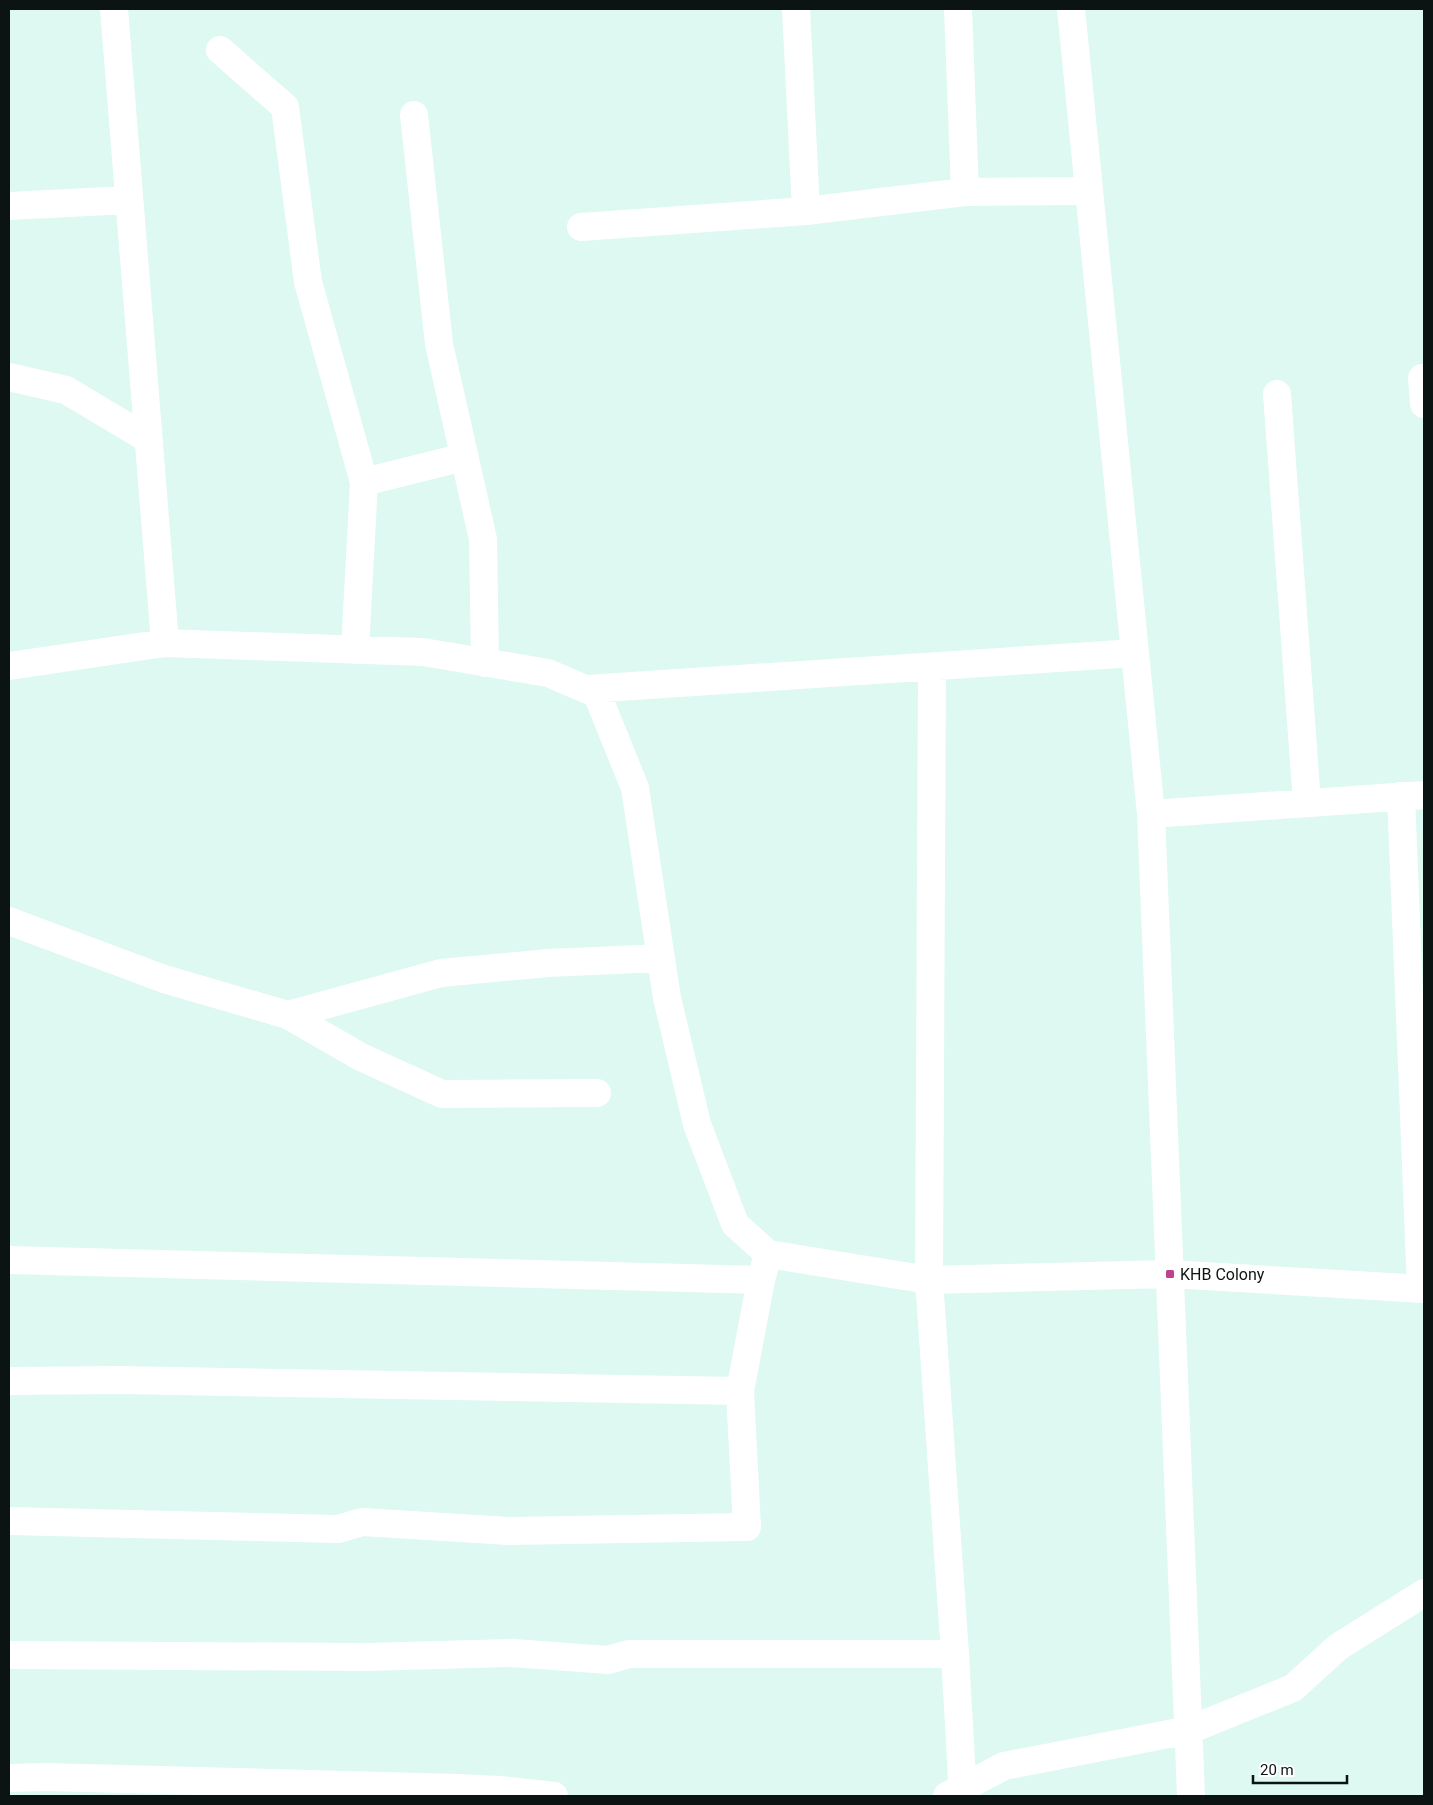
<svg xmlns="http://www.w3.org/2000/svg" width="1433" height="1805" viewBox="0 0 1433 1805" font-family="Roboto,sans-serif">
<style>
.lines{fill:none;stroke-linecap:round;stroke-linejoin:round}
.minor{stroke:#fff;stroke-width:28}
.poi-dot{fill:#bf418e;stroke:#fefefe;stroke-width:2}
.labels{text-anchor:middle;stroke-width:4.5;stroke-linejoin:round;paint-order:stroke}
.poi-label{font-size:16px;fill:#0b1412;stroke:#fefefe;text-anchor:start}
</style>
<rect width="100%" height="100%" fill="#def8f2"/>
<g class="lines">
<path class="minor" d="M114,9L165,643
M796,9L806,211
M958,9L965,192
M1071,9L1151,814L1191,1796
M220,50L285,107L308,282L364,482L355,650
M414,115L439,344L483,539L485,663
M9,206L128,200
M581,227L806,211L965,192L1089,191
M9,377L66,390L148,439
M1422,378L1424,404
M1277,394L1307,803
M364,482L464,457
M9,666L165,643L423,652L548,673L597,694L635,788L667,998L697,1124L735,1224L768,1254L929,1280L1170,1274L1424,1289
M932,667L929,1280L955,1654L963,1796
M587,689L1135,653
M1401,796L1421,1288
M1151,814L1424,795
M9,921L164,979L288,1015L441,973L548,963L661,958
M288,1015L361,1057L442,1094L597,1093
M9,1260L761,1280
M9,1381L120,1380L740,1391
M9,1521L338,1529L362,1522L509,1531L747,1527L740,1391L761,1280L768,1254
M9,1655L367,1657L513,1653L608,1660L629,1654H955
M9,1778L47,1777L458,1788L501,1790L554,1796
M947,1796L1004,1766L1189,1730L1293,1688L1338,1647L1424,1593"/>
</g>
<rect class="poi-dot" x="1165" y="1269" width="10" height="10" rx="2.5"/>
<g class="labels">
<g class="poi-label">
<text x="1180" y="1280">KHB Colony</text>
</g>
</g>
<rect width="1433" height="1805" fill="none" stroke="#0b1412" stroke-width="20"/>
<path d="M1253 1775v8h94v-8" fill="none" stroke="#0b1412" stroke-width="2.5"/>
<text x="1260" y="1775" font-size="15" fill="#0b1412" stroke="#fefefe" stroke-width="4" paint-order="stroke">20 m</text>
</svg>
